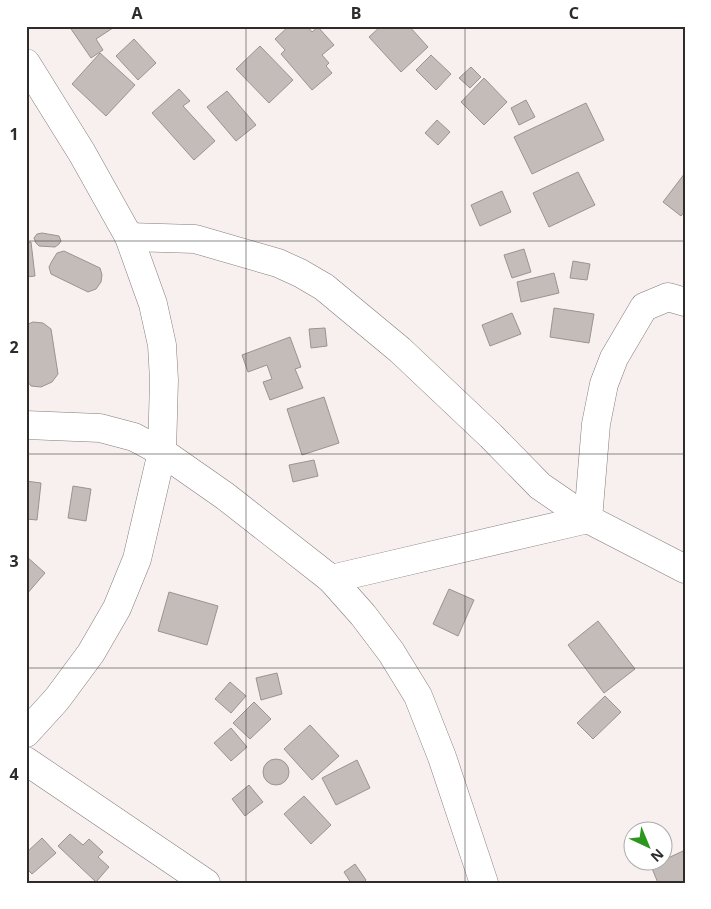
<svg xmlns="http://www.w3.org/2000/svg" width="711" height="909" viewBox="0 0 711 909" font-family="'Noto Sans',sans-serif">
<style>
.building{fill:#c3bcb8;stroke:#9a938f}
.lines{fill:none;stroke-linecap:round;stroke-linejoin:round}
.minor-casing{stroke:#847c7b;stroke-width:29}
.tertiary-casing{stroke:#847c7b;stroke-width:29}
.minor{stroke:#fff;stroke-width:28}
.tertiary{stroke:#fff;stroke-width:28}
.grid{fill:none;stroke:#2e2b2b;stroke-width:1;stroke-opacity:0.55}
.neatline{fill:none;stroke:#2e2b2b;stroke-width:2}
.grid-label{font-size:16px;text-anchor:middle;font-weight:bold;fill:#2e2b2b}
</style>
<rect width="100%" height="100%" fill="#f8f0ee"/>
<path class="building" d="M69,26H116L96,39L103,50L91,58Z
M289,26H307L312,32L318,27L334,45L322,55L329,63L326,66L332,73L312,90L281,54L285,50L275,39Z
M381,26H409L428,47L401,72L369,37Z
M134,39L156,63L138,80L116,56Z
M260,46L293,80L269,103L236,69Z
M100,53L135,85L106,116L72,84Z
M431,55L451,74L436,90L416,70Z
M471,67L481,77L470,88L459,78Z
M484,78L507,102L484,125L461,102Z
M179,89L190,101L183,106L215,141L194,160L152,113Z
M227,91L256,125L236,141L207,107Z
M526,100L535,117L519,125L511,108Z
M586,103L604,140L532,174L514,137Z
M437,120L450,132L438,145L425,133Z
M578,172L595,205L549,227L533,193Z
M685,173V211L681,216L663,202Z
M502,191L511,212L480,226L471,205Z
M42,233L59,236L61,241L59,244L55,247L39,246L36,243L34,238L37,234Z
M31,242L35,276L26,277V243Z
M524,249L531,272L512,278L504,255Z
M64,251L100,268L102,275L101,282L96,289L88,292L51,274L49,267L52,261L57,253Z
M573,261L590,264L587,280L570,278Z
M554,273L559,293L521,302L517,282Z
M554,308L594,314L589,343L550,337Z
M512,313L521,334L490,346L482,325Z
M33,322L43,323L51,329L58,374L52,382L41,387L31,386L26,380V325Z
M325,328L327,346L311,348L309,329Z
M290,337L301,367L295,369L303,388L270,400L263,382L272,379L267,365L248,372L242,355Z
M324,397L339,443L302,455L287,409Z
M314,460L318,476L293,482L289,465Z
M26,481L41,483L37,520L26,519Z
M73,486L91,489L86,521L68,518Z
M26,556L45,573L26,595Z
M449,589L474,600L458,636L433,624Z
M169,592L218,606L207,645L158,631Z
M598,621L635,669L604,693L568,645Z
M277,673L282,694L261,700L256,678Z
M230,682L246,696L231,713L215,699Z
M605,696L621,712L593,739L577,723Z
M254,702L271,719L250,739L233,723Z
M310,725L339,756L312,780L284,749Z
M231,728L247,747L231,761L214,743Z
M263 772a13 13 0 1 1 26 0a13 13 0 1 1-26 0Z
M357,760L370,788L336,805L322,778Z
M249,785L263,802L245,816L232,799Z
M304,796L331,825L311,844L284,814Z
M70,834L83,845L89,839L103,852L98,857L109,867L96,882L58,846Z
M42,838L56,853L32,874L26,868V853Z
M683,851L685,855V883H658L651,866Z
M355,864L366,880L363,883H351L344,872Z"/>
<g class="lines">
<g class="minor-casing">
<path id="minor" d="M129,237L195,239L278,263L300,273L324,287L400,350L491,436L540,486L588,519L596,424L604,384L614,358L644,307L668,297L685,302
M26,425L100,428L134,437L162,452
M331,579L588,519L685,569
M26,761L206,883"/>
</g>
<g class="tertiary-casing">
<path id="tertiary" d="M26,63L82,153L129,237L153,304L162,345L164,380L162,452L137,559L117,608L91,653L57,699L26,733
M162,452L225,496L331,579L363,615L391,652L418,696L442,757L484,883"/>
</g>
<use href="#minor" class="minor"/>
<use href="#tertiary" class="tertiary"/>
</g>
<path class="grid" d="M246,26V883M465,26V883M26,241H685M26,454H685M26,668H685"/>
<rect width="711" height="909" fill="none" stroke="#ffffff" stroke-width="55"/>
<g transform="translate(648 846) rotate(136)"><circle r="24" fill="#ffffff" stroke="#abaaaa"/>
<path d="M0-4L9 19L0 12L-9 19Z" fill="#2c961f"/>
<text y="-8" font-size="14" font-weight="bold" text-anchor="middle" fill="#2e2b2b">N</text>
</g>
<rect x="28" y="28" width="656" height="854" class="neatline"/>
<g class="grid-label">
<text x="137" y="19">A</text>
<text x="356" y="19">B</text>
<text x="574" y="19">C</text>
<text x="14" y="140">1</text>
<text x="14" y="353">2</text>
<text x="14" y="567">3</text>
<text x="14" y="780">4</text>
</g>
</svg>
